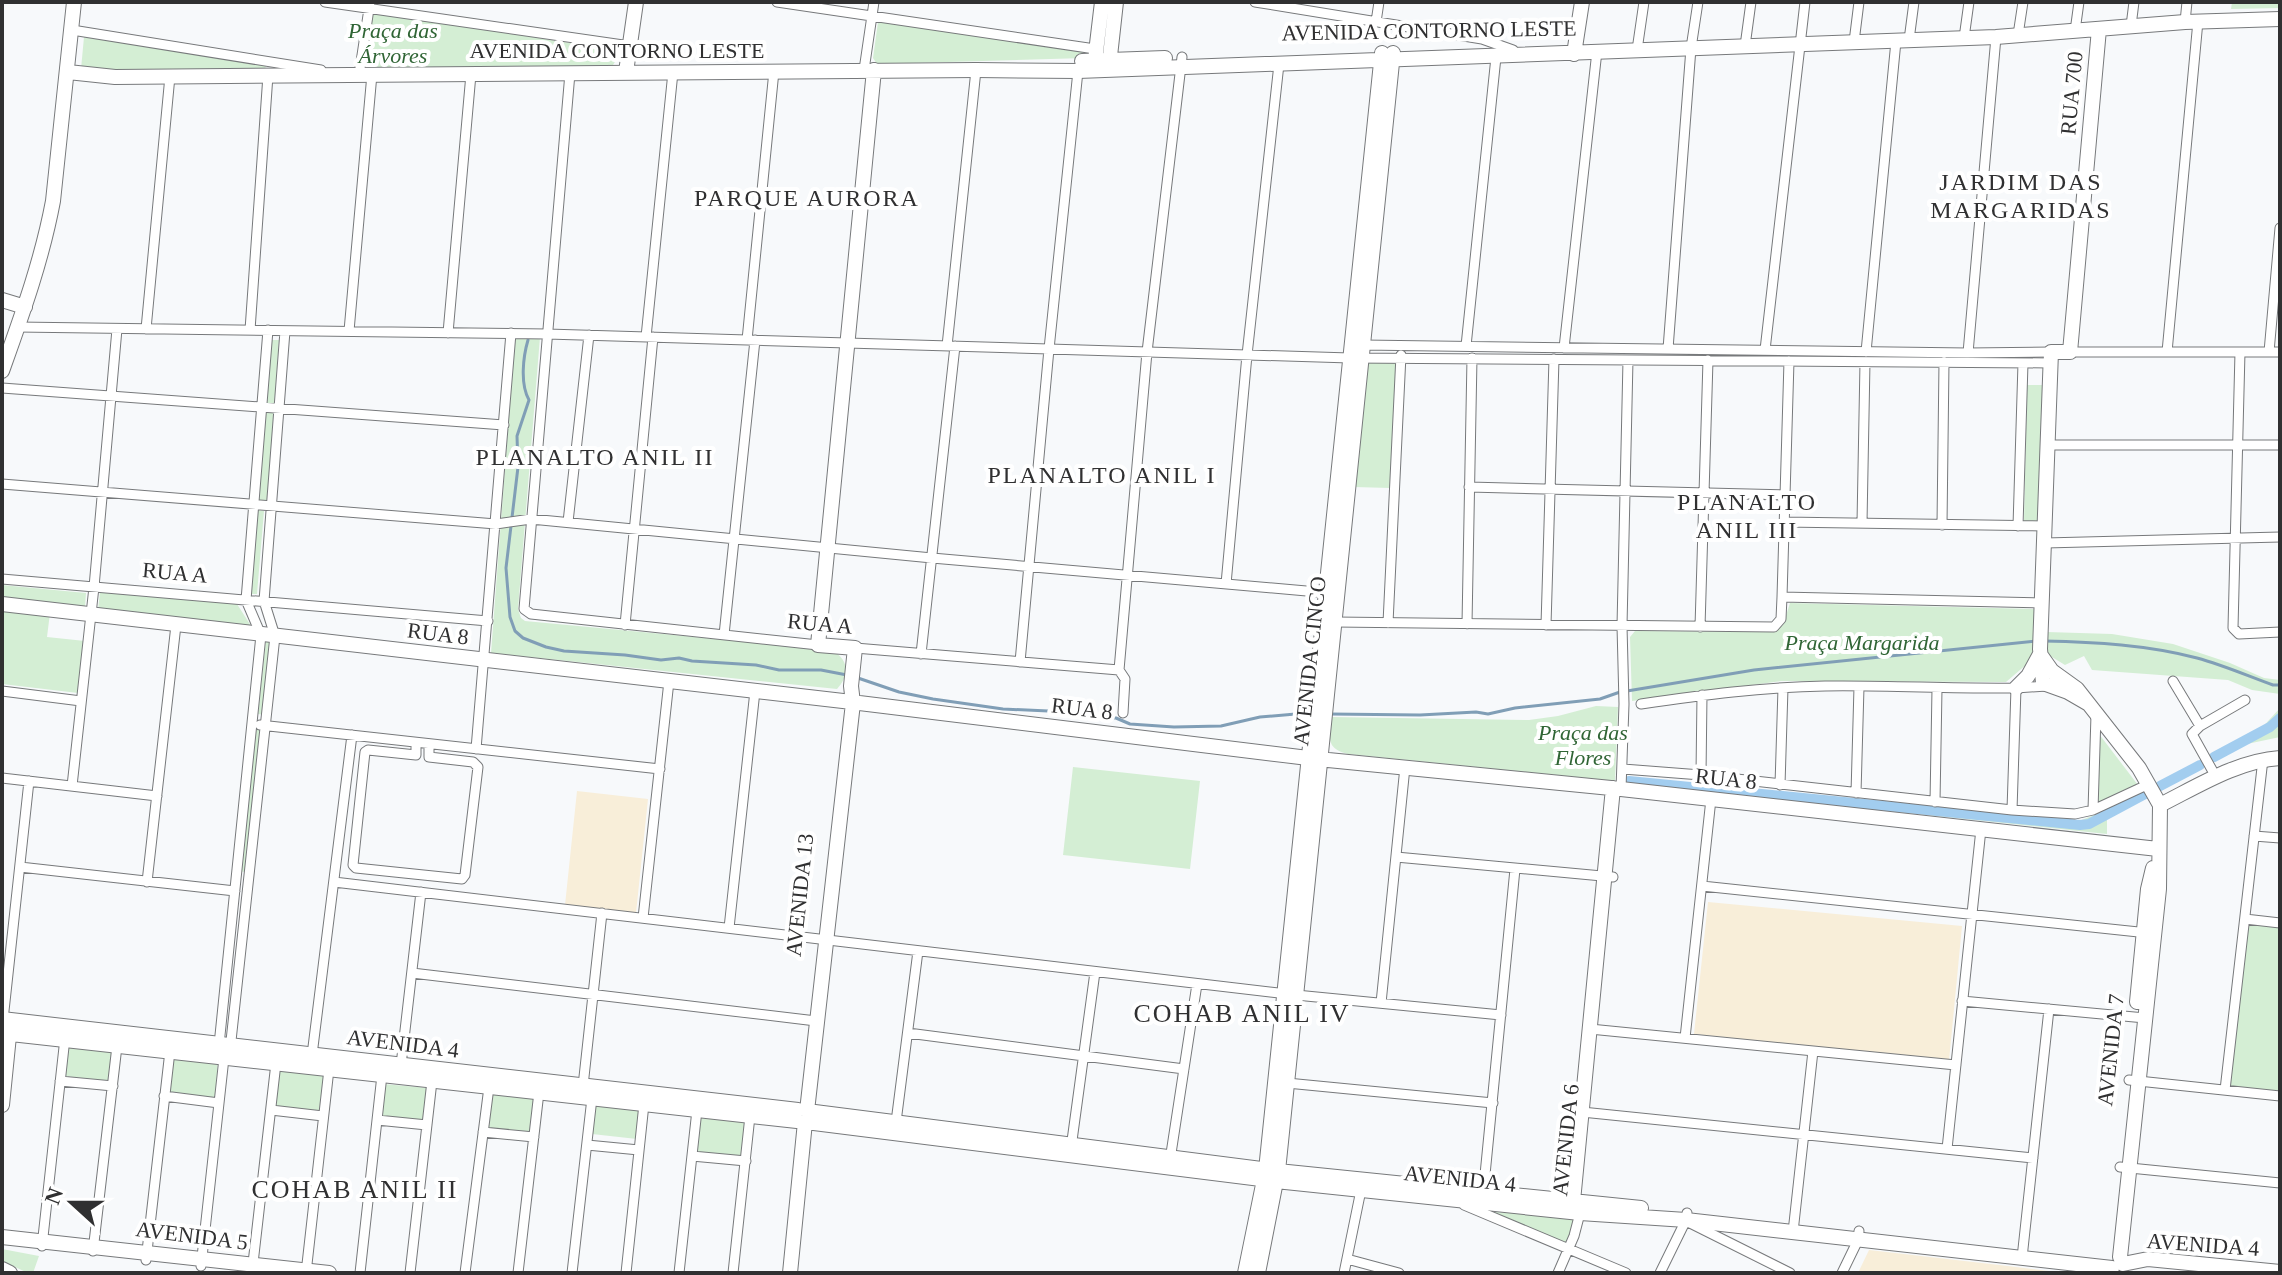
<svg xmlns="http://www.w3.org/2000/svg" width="2282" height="1275" viewBox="0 0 2282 1275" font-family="Georgia,serif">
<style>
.education{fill:#f8eed9}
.green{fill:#d4eed4}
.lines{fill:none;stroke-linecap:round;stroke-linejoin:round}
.stream{stroke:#809eb6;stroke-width:3}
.canal{stroke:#a2cdef;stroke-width:10}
.street-casing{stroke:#77797b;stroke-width:11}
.secondary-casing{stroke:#77797b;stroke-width:16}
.street{stroke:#fff;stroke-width:9}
.secondary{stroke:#fff;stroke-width:14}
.labels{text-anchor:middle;stroke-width:8;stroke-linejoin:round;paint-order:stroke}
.park-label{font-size:22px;font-style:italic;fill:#306535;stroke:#fff}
.street-label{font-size:22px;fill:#303031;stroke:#fff}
.neighbourhood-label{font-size:24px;letter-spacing:2px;fill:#303031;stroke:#fff}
.quarter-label{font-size:26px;letter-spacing:2px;fill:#303031;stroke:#fff}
</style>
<rect width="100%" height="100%" fill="#f7f9fb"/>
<path class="education" d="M577,791L648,799L636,913L565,905Z
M1708,902L1962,926L1949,1061L1694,1034Z
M1869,1250L2008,1266L2066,1273H1858Z"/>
<path class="green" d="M2232,2H2280V8L2231,9Z
M377,13L616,50C618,58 615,64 609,69H365L370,15Z
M878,22L980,33L1084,51L1085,58L877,64L873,58Z
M84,37L266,66L264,72L81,69Z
M515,336L540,337L518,609L521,618L525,621L832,650C849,660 850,675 837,689L491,653Z
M270,340H279L267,502L257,501Z
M1367,359L1396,360L1390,488L1354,487Z
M2027,385H2047L2042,521H2024Z
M258,510L264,511L257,594H250Z
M2,585L86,593L85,607L2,598Z
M100,592L237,604L253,629L98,610Z
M1790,603L2036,609L2034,658L2006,682L1781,681L1632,701L1630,637L1635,631L1772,632L1783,625Z
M2,607L50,613L47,637L85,641L78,693L2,684Z
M2047,632L2112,634L2173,644L2230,663L2264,678L2280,680V694L2252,690L2228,680L2092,670L2084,656L2065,665L2047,654Z
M266,639H273L265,715L258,714Z
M1596,706L1618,707L1615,781L1348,754C1325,748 1330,738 1331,717L1529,720L1558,716Z
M2280,708V737L2247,744Z
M256,725H263L245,872L239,871Z
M2099,734L2138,785L2098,803Z
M1073,767L1200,781L1190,869L1063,855Z
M1626,779L2079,821L2107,810V834L1627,783Z
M2245,919L2280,923V1096L2225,1090Z
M67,1042L112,1047L109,1081L64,1076Z
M174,1055L218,1060L215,1099L169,1094Z
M279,1068L324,1073L319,1111L274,1106Z
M383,1084L429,1088L424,1121L378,1118Z
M490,1091L536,1096L531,1135L486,1129Z
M595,1101L640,1106L637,1139L592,1134Z
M700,1118L746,1122L743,1159L696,1154Z
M1474,1211L1575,1216L1568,1245Z
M2,1249L39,1256L33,1273H28L2,1261Z"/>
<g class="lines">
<path class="stream" d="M528,340C523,357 520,384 529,400L517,436L518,467L506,568L510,617L515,631L523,638L546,647L564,651L625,655L661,660L679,658L692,661L756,665L779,670H821L847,675
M2044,641C2095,642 2148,645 2197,658C2223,665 2248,676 2273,685H2280
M858,678L899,692L933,699L1003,709L1070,712L1091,717L1116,718L1130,724L1174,727L1221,726L1260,717L1307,713
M1627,691L1754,670L2036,641
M1330,714L1420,715L1476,712L1488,714L1515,708L1600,699L1620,692"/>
<path class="canal" d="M2214,757L2270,727L2280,718
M1629,781L2080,825L2089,824L2145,794
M2160,786L2200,765"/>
<g class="street-casing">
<path id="street" d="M325,2L630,46
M777,2L1095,49
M1255,2L1482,39L1513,50V56
M1376,22L1379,2
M2185,22L2187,2
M2131,26L2134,2
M72,30L321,70
M2075,31L2079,2
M2018,35L2023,2
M1964,38L1969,2
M1909,40L1914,2
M1854,42L1859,2
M1745,46L1751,2
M1637,50L1644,2
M864,70L874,2
M570,73L524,609L531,614L818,645
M359,75L370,2
M17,327L547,334L1350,358L2051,363
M146,329L170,76
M250,330L268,75
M349,331L372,74
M448,333L471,74
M646,337L673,72
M747,340L774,71
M947,346L976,70
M1466,346L1496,57
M1361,347L1363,345L1968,353L2051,352
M1564,348L1597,51
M1668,349L1691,48L1698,2
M1765,350L1805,2
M1866,352L1896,41
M2070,352H2280
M2167,352L2198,21
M2240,352L2233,628L2239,634L2280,632
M2269,352L2280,228
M1968,353L1996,37
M2,388L504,425
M2048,445H2280
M2,484L496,524L531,519L932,558L1329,593
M1469,487L1785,495
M568,522L589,335
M1784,522L2045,526
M1862,523L1865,362
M1942,525L1944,362
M2018,526L2023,363
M2045,543L2280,537
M2,579L488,621
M1226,584L1247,355L1279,64
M1782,597L2043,603
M1335,622L1774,627L1781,619L1782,597L1789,361
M1388,623L1401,355
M1467,624L1472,358
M625,625L653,337
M1546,625L1554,359
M1700,627L1708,360
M724,635L755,340
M855,648L1119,670
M921,654L955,346
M1020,662L1049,349L1078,71
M2173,681L2200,726
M2,691L81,701
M1641,704C1702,695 1763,687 1825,686C1889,685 1952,689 2016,688L2047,686
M1123,713L1125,679L1119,670L1147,352L1182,57
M260,725L660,769
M416,747V755L368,750L365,752L353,865L356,868L462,879L465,875L478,767L473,762L429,757V748
M476,749L511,333
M1623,769L1701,775L2012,810L2075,814L2093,810L2149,784
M1701,775L1702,695
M2216,777L2192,734L2200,726L2245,700
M2,778L157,796
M1780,785L1783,688
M72,786L94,587L117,329
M1621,789L1624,704L1622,626L1628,360
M1856,793L1859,687
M1935,802L1937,689
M2012,810L2016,688
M2093,810L2096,715
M2254,836L2280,838
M1396,857L1613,877
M20,867L235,891
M147,882L176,625
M334,882L1296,995L1501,1015
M1702,886L2148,933
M643,918L669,681
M2245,919L2280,923
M729,928L755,691
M412,973L816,1021
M1962,1001L2145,1018
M1381,1003L1405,767
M3,1020L29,781
M1590,1029L1956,1065
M908,1033L1184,1069
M1685,1038L1711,799
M219,1045L261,635L246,600L268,330
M230,1050L275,636L264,601L285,331
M312,1055L352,735
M401,1065L421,892
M2129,1080L2280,1096
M60,1081L113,1086
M1287,1083L1493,1103
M583,1086L602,913
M2225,1090L2263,759
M164,1096L219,1103
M271,1110L323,1116
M1582,1112L2033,1158
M377,1120L427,1125
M896,1122L918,951
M483,1132L534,1137
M587,1145L639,1150
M1071,1148L1095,972
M1947,1149L1981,829
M692,1156L746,1161
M1170,1160L1197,984
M2120,1167L2280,1183
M1483,1195L1515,869
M1464,1205L1626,1273
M1692,1224L1790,1273
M1793,1232L1813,1051
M42,1246L65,1038
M93,1251L117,1046
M2022,1258L2049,1009
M1347,1259L1399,1273
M146,1260L170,1051
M201,1266L224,1058
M252,1272L276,1063
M306,1273L329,1069
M360,1273L382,1075
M410,1273L432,1081
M465,1273L489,1087
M518,1273L539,1092
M572,1273L592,1098
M626,1273L644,1104
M679,1273L697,1110
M733,1273L750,1116
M1344,1273L1361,1190
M1558,1273L1574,1236L1580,1213
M1660,1273L1686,1220L1687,1213
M1842,1273L1858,1240L1859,1231"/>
</g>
<g class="secondary-casing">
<path id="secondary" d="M1574,54L1582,2
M1082,61L1165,58
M1109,65L1116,2
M1094,69L1102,2
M68,72L115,77L976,70L1078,71L1996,37L2185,22L2280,19
M626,72L636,2
M2,300L25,307
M2,371C22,315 42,260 53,201L74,2
M2,604L843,701L1308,758L1621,789L2158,849
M2040,654L2052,671L2077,689L2139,768L2160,805L2159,889L2120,1257
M2016,688L2028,676L2040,654
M2087,703L2068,692L2043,683L2040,649L2051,352H2070L2099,29
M2160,805C2198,786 2237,761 2280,758
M2137,1002L2148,889L2153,868
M2,1019L798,1110
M2,1033L797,1121
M2,1105L10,1026
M807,1111L1278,1171L1641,1208
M807,1111L853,703L851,686L855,648L818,645L874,70
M806,1122L1276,1181L1580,1213L1686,1220L2112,1268
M1578,1209L1573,1201L1613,788
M2,1237L329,1273
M2123,1264L2148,1259L2280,1272
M2,1269L10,1273
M790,1273L805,1122
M1245,1273L1266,1170L1382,53
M1258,1273L1278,1171L1393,53"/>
</g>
<use href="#street" class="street"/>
<use href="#secondary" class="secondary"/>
</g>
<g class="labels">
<g class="park-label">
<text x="393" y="38">Praça das<tspan x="393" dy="25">Árvores</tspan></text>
<text x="1862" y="650">Praça Margarida</text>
<text x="1583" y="740">Praça das<tspan x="1583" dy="25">Flores</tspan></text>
</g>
<g class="street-label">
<text transform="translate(1429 30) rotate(-1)" y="8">AVENIDA CONTORNO LESTE</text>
<text x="617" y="58">AVENIDA CONTORNO LESTE</text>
<text transform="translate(2071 93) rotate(-85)" y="8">RUA 700</text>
<text transform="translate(175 572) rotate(5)" y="8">RUA A</text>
<text transform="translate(820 623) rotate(5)" y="8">RUA A</text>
<text transform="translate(438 633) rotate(7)" y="8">RUA 8</text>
<text transform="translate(1309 661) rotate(-84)" y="8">AVENIDA CINCO</text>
<text transform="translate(1082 708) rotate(7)" y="8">RUA 8</text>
<text transform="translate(1726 778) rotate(6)" y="8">RUA 8</text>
<text transform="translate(799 895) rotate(-84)" y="8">AVENIDA 13</text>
<text transform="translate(403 1043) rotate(7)" y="8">AVENIDA 4</text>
<text transform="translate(2110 1050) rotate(-84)" y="8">AVENIDA 7</text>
<text transform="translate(1565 1140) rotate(-84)" y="8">AVENIDA 6</text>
<text transform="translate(1460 1178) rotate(6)" y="8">AVENIDA 4</text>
<text transform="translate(192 1235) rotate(7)" y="8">AVENIDA 5</text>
<text transform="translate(2203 1244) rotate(4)" y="8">AVENIDA 4</text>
</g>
<g class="neighbourhood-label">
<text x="2021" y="190">JARDIM DAS<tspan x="2021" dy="28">MARGARIDAS</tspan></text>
<text x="807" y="206">PARQUE AURORA</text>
<text x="595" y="465">PLANALTO ANIL II</text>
<text x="1102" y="483">PLANALTO ANIL I</text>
<text x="1747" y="510">PLANALTO<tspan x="1747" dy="28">ANIL III</tspan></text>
</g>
<g class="quarter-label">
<text x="1242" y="1022">COHAB ANIL IV</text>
<text x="355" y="1198">COHAB ANIL II</text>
</g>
</g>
<rect width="2282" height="1275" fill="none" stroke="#303031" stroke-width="8"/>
<g transform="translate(72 1203) rotate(291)" stroke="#ffffff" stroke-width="6" paint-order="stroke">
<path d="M0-6L14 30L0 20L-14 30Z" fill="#303031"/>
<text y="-12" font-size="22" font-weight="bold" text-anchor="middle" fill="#303031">N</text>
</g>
</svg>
